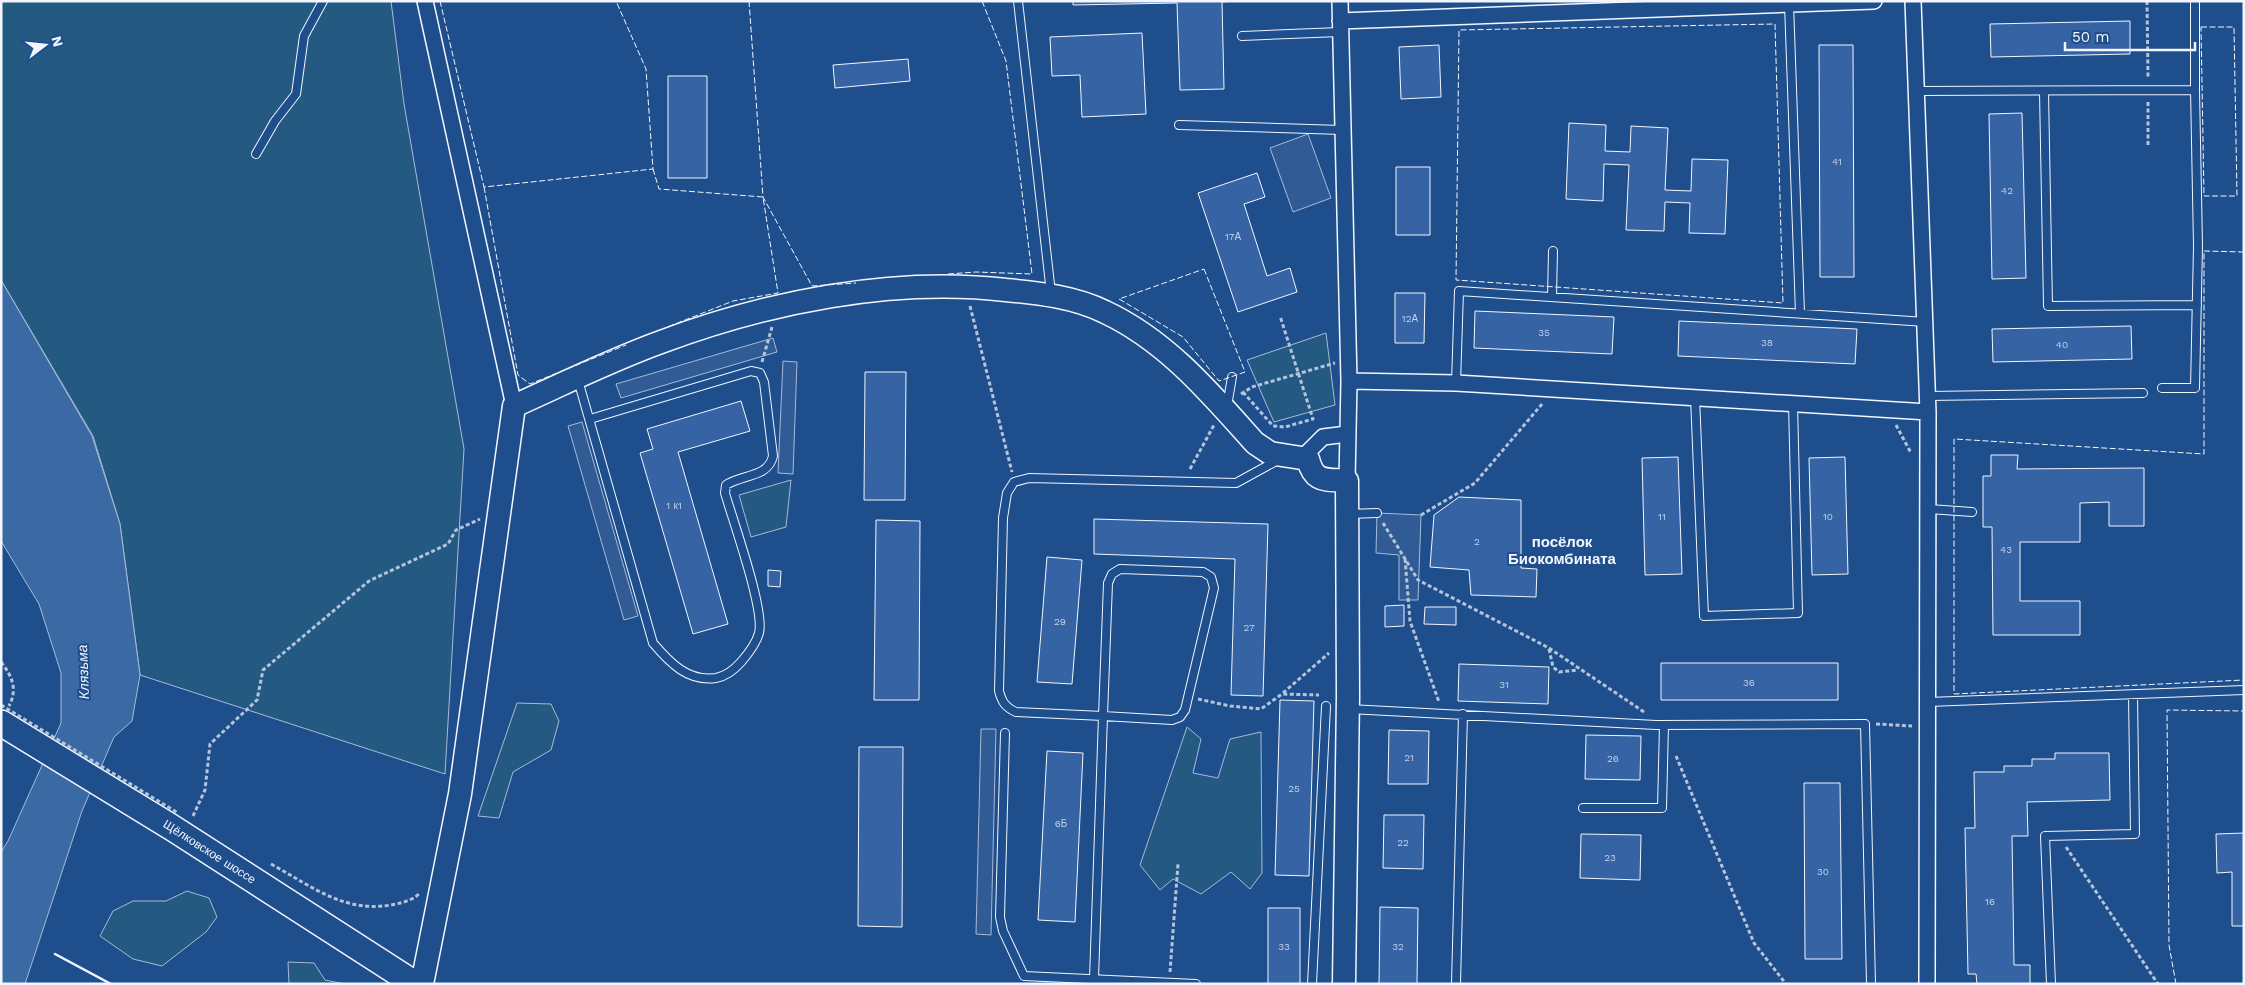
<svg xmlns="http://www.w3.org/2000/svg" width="2245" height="985" viewBox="0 0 2245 985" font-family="'Work Sans',sans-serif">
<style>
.green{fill:#245a82;stroke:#a8bbd7}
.parking{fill:#305b95;stroke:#a8bbd7}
.water{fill:#3b69a3;stroke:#a8bbd7}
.building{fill:#3563a3;stroke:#f2f6ff}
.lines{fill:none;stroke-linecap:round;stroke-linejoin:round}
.lane-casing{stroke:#f2f6ff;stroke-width:10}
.street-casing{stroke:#f2f6ff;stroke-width:18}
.secondary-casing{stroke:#f2f6ff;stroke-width:25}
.primary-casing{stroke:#f2f6ff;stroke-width:28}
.path{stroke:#b3c4dc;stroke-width:3;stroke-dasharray:4 2.5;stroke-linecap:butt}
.lane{stroke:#1f4e8c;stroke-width:8}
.street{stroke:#1f4e8c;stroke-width:15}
.secondary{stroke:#1f4e8c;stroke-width:22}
.primary{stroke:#1f4e8c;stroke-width:25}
.path-bridge{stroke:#b3c4dc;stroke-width:3;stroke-dasharray:4 2.5;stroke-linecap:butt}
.fence{stroke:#f2f6ff;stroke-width:1;stroke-dasharray:6 2.5;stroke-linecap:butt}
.wall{stroke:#f2f6ff;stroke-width:2.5}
.labels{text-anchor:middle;stroke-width:4;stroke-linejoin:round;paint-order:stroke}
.number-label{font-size:10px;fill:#c3d1e8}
.street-label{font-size:12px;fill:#f2f6ff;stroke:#1f4e8c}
.water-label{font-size:14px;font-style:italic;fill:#f2f6ff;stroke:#1f4e8c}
.quarter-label{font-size:15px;font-weight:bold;fill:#f2f6ff;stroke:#1f4e8c}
</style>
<rect width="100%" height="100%" fill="#1f4e8c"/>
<path class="green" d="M1,1H391L404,104L464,449L445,774L140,675L120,524L93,436L1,280Z
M1326,333L1335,405L1274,422L1247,360Z
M791,480L786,527L751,537L739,495Z
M517,703L551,704L559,721L551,750L513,772L499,818L478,816Z
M1187,727L1201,739L1193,773L1218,778L1230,739L1261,732L1262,873L1250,889L1231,872L1201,894L1173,879L1160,890L1140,865Z
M187,891L209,898L217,917L206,932L162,966L133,959L100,936L113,911L133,901H166Z
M288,962L314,963L325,980L345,984H289Z"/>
<path class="parking" d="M1308,134L1331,198L1293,212L1270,148Z
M773,338L777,352L621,398L616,384Z
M783,361L797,362L793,474L778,473Z
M582,422L638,616L624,620L568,426Z
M1377,513L1421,515L1418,600H1399V555L1376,553Z
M981,729H996L991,935L976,934Z"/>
<path class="water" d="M1,280L92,436L120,524L140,675L132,721L114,737L82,811L25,984H1V852L8,841L61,723V673L39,604L1,541Z"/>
<path class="building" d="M1073,1H1234L1222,2L1224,89L1180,90L1177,3L1073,5Z
M2130,21V54L1991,57L1990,24Z
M1142,33L1146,114L1082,117L1080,75L1052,76L1050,37Z
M1439,45L1441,97L1401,99L1399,47Z
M1819,45H1853L1854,277H1820Z
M908,59L910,81L835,88L833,65Z
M668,76H707V178H668Z
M2022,113L2026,278L1992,279L1989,114Z
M1569,123L1606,125L1605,151L1630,152L1631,126L1668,128L1665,190L1691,191L1692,159L1728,160L1725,234L1689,233L1690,203L1665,202L1664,231L1626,230L1629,165L1604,164L1603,201L1566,199Z
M1396,167H1430V235H1396Z
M1257,173L1265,197L1244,204L1267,276L1290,268L1297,292L1238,312L1198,193Z
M1395,293H1425L1424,343H1395Z
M1475,311L1614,317L1612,354L1474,348Z
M1679,321L1857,329L1855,364L1678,356Z
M2131,326L2132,359L1993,362L1992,329Z
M865,372H906L905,500H864Z
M741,401L750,431L678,452L728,624L693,634L640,453L653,449L647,429Z
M1991,455H2018L2017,469L2144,468V526H2109V502L2080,503V542H2020V601H2080V635H1993L1992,527H1983V476H1991Z
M1678,457L1682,574L1645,575L1642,458Z
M1845,457L1848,574L1812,575L1809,458Z
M1459,497L1521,500V568L1537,569L1536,597L1471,595L1469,570L1430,567L1434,515Z
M1094,519L1268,524L1263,696L1231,695L1235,559L1094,554Z
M876,520L920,521L919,700H874Z
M1047,557L1082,560L1072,684L1037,682Z
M768,570L781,571L780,587L768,586Z
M1404,605V626L1385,627V606Z
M1425,607H1456V625L1424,624Z
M1661,663H1838V700H1661Z
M1459,664L1549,667L1548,704L1458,701Z
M1280,700L1314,701L1309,876L1275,875Z
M1389,730L1429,731L1428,784H1388Z
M1586,735L1641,736L1640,780L1585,779Z
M859,747H903L902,927L858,926Z
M1047,751L1083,753L1075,922L1038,920Z
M2055,753H2109L2110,800L2027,802L2028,836H2012L2014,965H2030V984H1977L1976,974H1968L1965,828H1975L1974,772H2004V766H2032V759H2055Z
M1804,783H1840L1842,959H1805Z
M1384,815H1424L1423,869L1383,868Z
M2244,833V926H2232V872L2217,873L2216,834Z
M1581,834L1641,835L1640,880L1580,878Z
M1380,907L1418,908L1417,984H1379Z
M1268,908H1300V984H1268Z"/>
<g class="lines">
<g class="lane-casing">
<path id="lane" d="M1018,1L1051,293
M1789,4L1800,313
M1242,36L1340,32
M1918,91L2195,90V1
M2044,92L2048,306L2197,305
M1179,125L1342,130
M256,154L275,121L296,94L304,36L323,1
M1552,297L1553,251
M578,380L653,643C670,663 688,682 716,678C727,676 734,670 741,662C748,654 756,644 759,633C765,610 733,521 725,493L726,485C742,474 768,478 773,456L764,382L760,373L751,371L590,419
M1456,383L1459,291L1926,322
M2162,388H2195L2198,246L2195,90
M1928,396L2143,393
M1695,397L1704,616L1798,613L1793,403
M1227,406L1232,377
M1929,509L1972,512
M1349,514L1377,513
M1928,702L2244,690
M1349,709L1656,725L1865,724L1871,984
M1005,733L1000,917L1003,931L1024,976L1196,984
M1583,808H1662L1664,725
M1094,979L1103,716L1172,720L1180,717L1185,710L1214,588L1211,577L1203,572L1120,569L1112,574L1108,583L1103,716L1016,712C1005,707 1002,702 999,691L1003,518L1007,493L1014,482L1029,478L1236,483L1278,460
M1312,984L1326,706
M1456,984L1463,714
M2051,984L2045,836L2135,834L2133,695"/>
</g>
<g class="street-casing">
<path id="street" d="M425,1L514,406
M1340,1L1349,381L1347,481
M1913,1L1928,412L1927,984
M1340,21L1874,1
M1349,381L1456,383L1928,412
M1308,459V452L1323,437L1347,434"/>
</g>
<g class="secondary-casing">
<path id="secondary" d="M422,984L460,794L514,406C563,384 611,360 661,342C768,302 892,277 1006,290C1039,293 1075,297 1105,312C1167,341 1211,394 1255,443L1270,453L1308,459C1314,483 1325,479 1347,481L1348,696L1344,984"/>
</g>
<g class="primary-casing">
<g id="primary">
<path id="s1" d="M1,723L171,827L415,984"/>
</g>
</g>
<path class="path" d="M2147,1L2148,78
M2148,102V146
M970,306L1012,472
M762,362L772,327
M1243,392L1273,426L1285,427L1313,419L1280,316
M1241,394L1252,387L1335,363
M1896,425L1911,453
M1190,469L1214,425
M1421,515L1475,483L1542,404
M1383,523L1418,580L1549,648L1644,712
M1405,559L1410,621L1439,702
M1549,649L1553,667L1559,672L1578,670
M1,662C12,676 18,689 9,706
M1283,693L1329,653
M1198,699L1230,706L1261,709L1282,694L1319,695
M1876,724L1912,726
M1676,756L1754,943L1786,984
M193,816L205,790L210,744L257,700L263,670L369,581L448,544L456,530L480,519
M2066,847L2158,984
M271,864C311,886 344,913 391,905C401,903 411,901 419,894
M1170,972L1178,864"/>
<use href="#lane" class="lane"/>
<use href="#street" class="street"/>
<use href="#secondary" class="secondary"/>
<use href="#primary" class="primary"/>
<path class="path-bridge" d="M1,705L178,813"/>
<path class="fence" d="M440,1L484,187L653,169L646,69L616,1
M749,1L763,197L812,286L856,283
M1775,24L1783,303L1456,280L1459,30Z
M2201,27H2234L2237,196H2204Z
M653,169L659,189L763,197L778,293L733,301L665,328
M484,187L518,375L530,384L626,345
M2244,252L2204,251V454L1954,439V694L2244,680
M1204,269L1245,372L1219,381L1183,337L1119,299Z
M948,274L976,272L1032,274L1006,61L982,1
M2176,984L2169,945L2167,710L2244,711"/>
<path class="wall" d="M55,954L111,984"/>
</g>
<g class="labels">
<g class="number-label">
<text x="1837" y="165">41</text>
<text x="2007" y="194">42</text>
<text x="1233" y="240">17А</text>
<text x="1410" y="322">12А</text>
<text x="1544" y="336">35</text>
<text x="1767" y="346">38</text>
<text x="2062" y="348">40</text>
<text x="674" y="509">1 к1</text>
<text x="1662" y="520">11</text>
<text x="1828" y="520">10</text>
<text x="1477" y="545">2</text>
<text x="2006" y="553">43</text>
<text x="1060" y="625">29</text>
<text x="1249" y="631">27</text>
<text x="1749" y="686">36</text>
<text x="1504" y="688">31</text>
<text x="1409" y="761">21</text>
<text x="1613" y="762">26</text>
<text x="1294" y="792">25</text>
<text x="1061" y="827">6Б</text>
<text x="1403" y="846">22</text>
<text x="1610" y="861">23</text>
<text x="1823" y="875">30</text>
<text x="1990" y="905">16</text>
<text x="1284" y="950">33</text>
<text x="1398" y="950">32</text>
</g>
<g class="street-label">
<text dy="4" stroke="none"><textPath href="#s1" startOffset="245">Щёлковское шоссе</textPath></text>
</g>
<g class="water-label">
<text transform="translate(83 672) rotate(-92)" y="5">Клязьма</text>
</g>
<g class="quarter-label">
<text x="1562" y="547">посёлок<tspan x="1562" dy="17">Биокомбината</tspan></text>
</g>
</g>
<rect width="2245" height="985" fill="none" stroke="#f2f6ff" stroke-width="5"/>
<g transform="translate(45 45) rotate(74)" stroke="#1f4e8c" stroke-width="4" paint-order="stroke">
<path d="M0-4L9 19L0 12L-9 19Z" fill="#f2f6ff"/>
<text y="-8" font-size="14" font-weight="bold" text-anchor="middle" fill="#f2f6ff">N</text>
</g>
<path d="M2065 42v8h130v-8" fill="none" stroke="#f2f6ff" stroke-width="2.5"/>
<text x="2072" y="42" font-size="15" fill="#f2f6ff" stroke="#1f4e8c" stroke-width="4" paint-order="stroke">50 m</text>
</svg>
